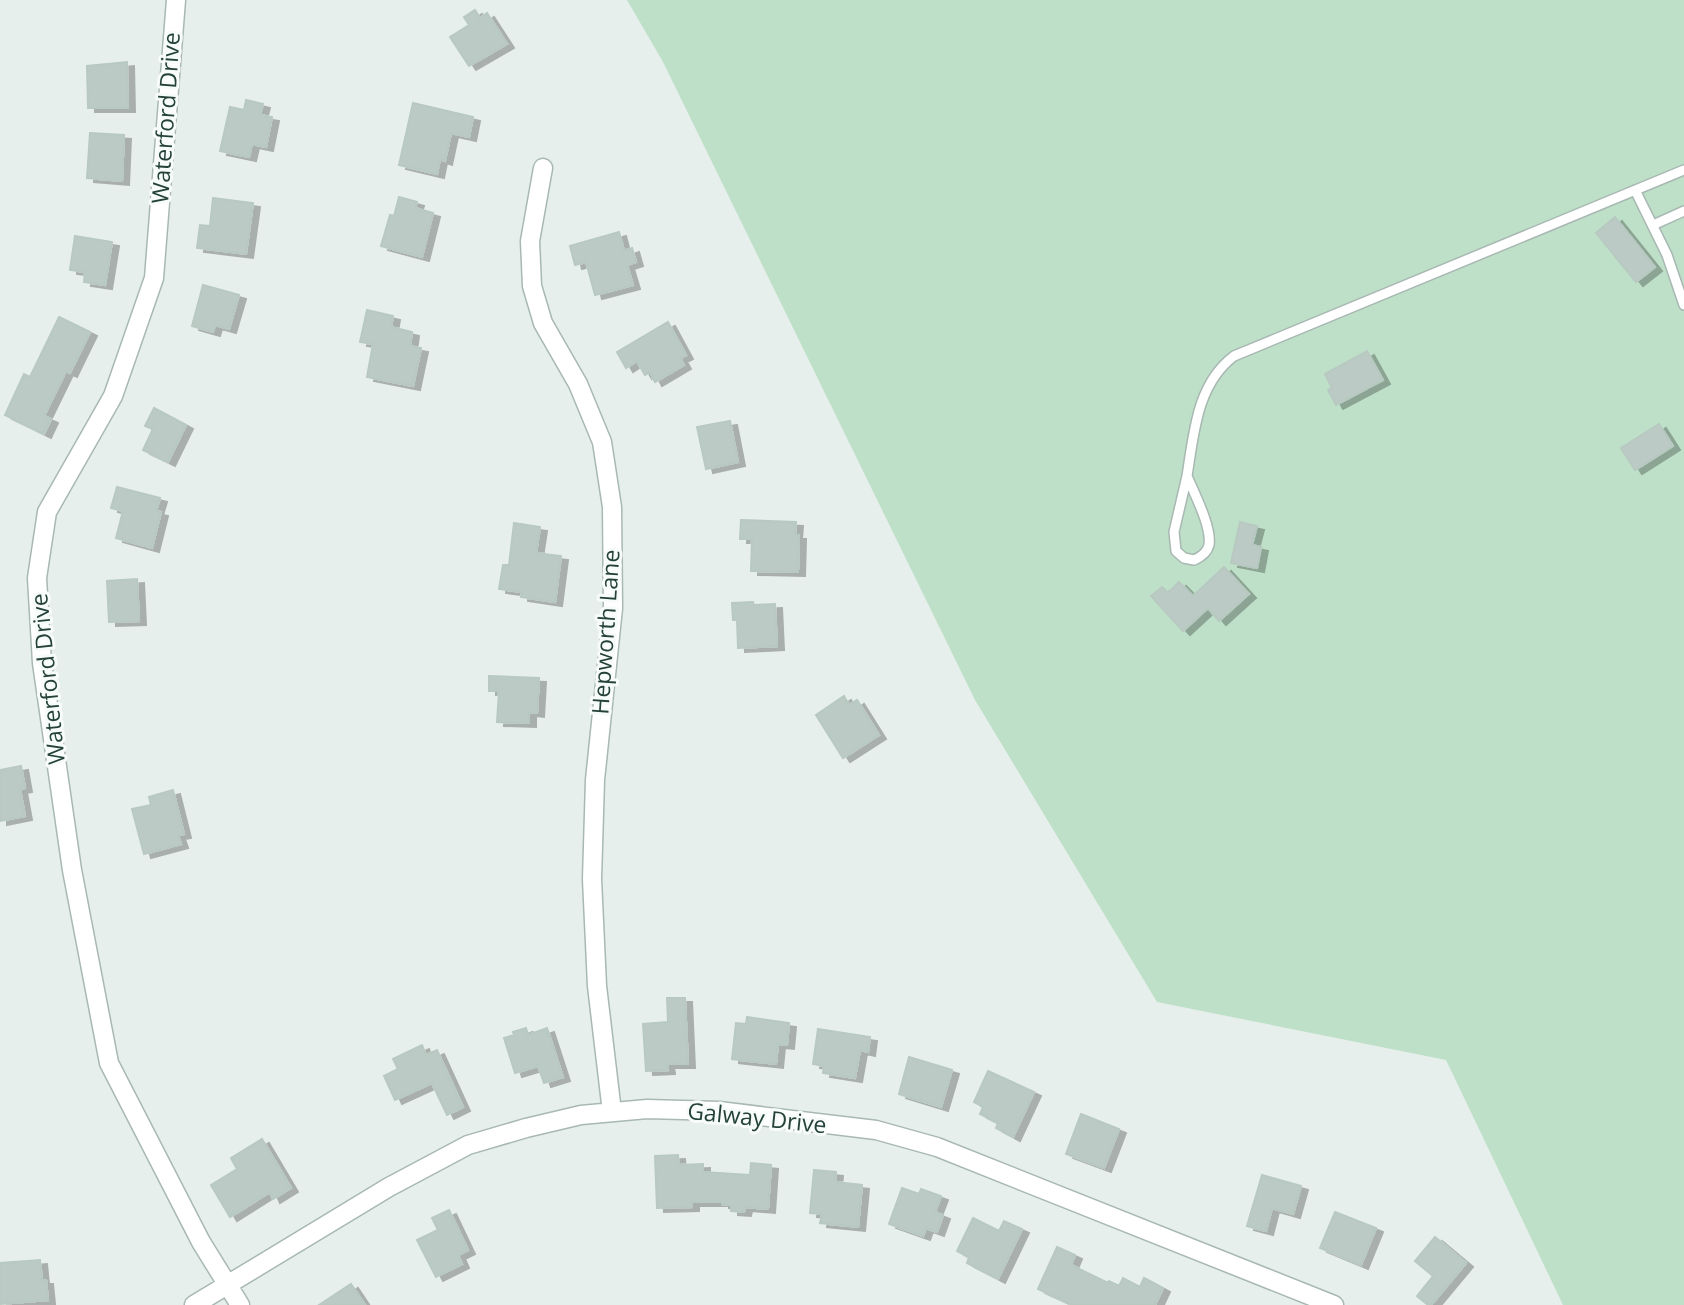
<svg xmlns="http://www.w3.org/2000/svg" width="1684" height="1305" viewBox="0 0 1684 1305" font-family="'Open Sans',sans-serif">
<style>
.green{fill:#bfe0c8}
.building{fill:#bbcac4;stroke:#b8c9c2;stroke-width:2;filter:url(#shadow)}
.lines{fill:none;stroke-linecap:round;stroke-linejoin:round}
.service-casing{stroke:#a8b8b2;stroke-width:12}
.minor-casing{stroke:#a8b8b2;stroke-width:21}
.service{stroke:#fff;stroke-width:9}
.minor{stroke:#fff;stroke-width:18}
.labels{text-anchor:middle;stroke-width:6;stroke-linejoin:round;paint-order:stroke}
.street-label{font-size:23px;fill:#24423a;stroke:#f7fbf9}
</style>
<defs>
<filter id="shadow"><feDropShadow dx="7" dy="4" stdDeviation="0" flood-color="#0004"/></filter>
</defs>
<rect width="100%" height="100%" fill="#e6efeb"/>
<path class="green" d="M627,0H1684V1305H1563L1446,1060L1157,1002L975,700L663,62Z"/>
<path class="building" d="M475,10L480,18L487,13L507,44L469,66L450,37L469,25L464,17Z
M127,62L128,108H88L87,66Z
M246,100L263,104L260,115L272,117L266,147L252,144L249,157L220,151L230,107L244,110Z
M413,103L473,117L469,137L451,133L445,161L440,159L437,174L399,165Z
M90,133L124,135L122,181L87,178Z
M399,197L417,202L415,208L433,213L422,257L381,246L390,215L394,216Z
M213,198L253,203L246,254L197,248L200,225L210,226Z
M1615,217L1655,267L1636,282L1596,233Z
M619,232L624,251L632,248L636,262L627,265L633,285L595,295L586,262L575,265L570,246Z
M75,236L112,242L105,285L84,282L85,272L70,270Z
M203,285L239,295L229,329L215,325L213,332L192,326Z
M367,310L393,316L391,327L412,332L410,346L421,348L413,386L367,377L373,344L360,342Z
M59,317L90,332L70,373L66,371L44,416L51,419L44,434L5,415L24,374L30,377Z
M668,322L686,355L680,358L684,365L655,382L650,372L645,375L637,361L626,368L617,352Z
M1367,351L1383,380L1336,405L1328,390L1332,388L1325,374Z
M154,408L186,425L168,462L143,450L153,429L145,426Z
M730,421L738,462L706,469L697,427Z
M1659,424L1673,446L1635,470L1621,448Z
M117,487L160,498L156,511L161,512L152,548L116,538L123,511L111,508Z
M741,520L796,522L795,535H799L798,572L751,571L752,539H740Z
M1240,522L1257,526L1252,545L1261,547L1257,568L1231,563Z
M514,523L540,527L536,553L561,556L555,602L521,597L522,592L499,589L503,565H509Z
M1224,567L1249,594L1219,621L1208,608L1183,631L1151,596L1162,587L1168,593L1179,582L1193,596Z
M137,579L139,621L109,622L107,581Z
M753,602L754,605L775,604L777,646L738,648L737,620H733L732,603Z
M489,676L539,678L537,713L529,712V723L497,722L499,691H489Z
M844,696L849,705L857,700L879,735L843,758L816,715Z
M21,766L25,788L20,789L25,816L0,821V770Z
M173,790L184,834L178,835L181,844L144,854L132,809L151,805L149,797Z
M667,998H685L688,1064H667L668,1070L646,1071L643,1024L668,1022Z
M747,1017L789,1023L787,1045L778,1044L776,1064L732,1059L736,1023L746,1024Z
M526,1028L528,1035L547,1028L563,1077L544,1083L538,1066L515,1073L504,1038L514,1035L513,1032Z
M818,1029L870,1037L868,1052L860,1050L855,1078L823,1073L824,1066L813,1064Z
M422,1045L426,1055L437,1050L463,1107L447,1115L432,1083L395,1100L384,1076L398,1069L393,1059Z
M909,1057L952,1070L941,1107L899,1094Z
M988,1071L1034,1092L1013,1137L996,1128L998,1123L980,1114L983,1107L974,1102Z
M1081,1114L1119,1129L1104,1168L1066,1154Z
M262,1139L291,1188L273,1199L270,1192L230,1217L211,1185L237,1169L231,1158Z
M678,1155L679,1165L703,1164V1172L750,1175L751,1163L771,1165L768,1209L745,1207L744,1212L731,1211V1205L722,1204V1202H692V1207L657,1208L655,1156Z
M814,1170L836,1172L835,1182L862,1185L858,1227L820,1223L822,1214L810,1213Z
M1262,1175L1301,1186L1293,1214L1272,1208L1266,1231L1247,1226Z
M902,1188L919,1194L921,1189L941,1196L935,1212L943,1215L937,1232L926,1228L923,1236L889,1224Z
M449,1210L468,1250L458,1255L462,1264L436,1277L417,1240L438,1230L432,1218Z
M1335,1212L1376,1228L1361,1265L1320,1248Z
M973,1218L999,1231L1004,1221L1022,1229L998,1279L967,1263L969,1257L957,1251Z
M1435,1237L1466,1263L1431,1305H1428L1417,1296L1433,1276L1415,1261Z
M1057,1247L1075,1255L1071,1265L1108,1283L1109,1281L1119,1286L1123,1278L1140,1287L1144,1278L1163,1288L1155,1305H1073L1038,1289Z
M40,1260L42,1280H46L48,1300L0,1304V1263Z
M351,1284L365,1305H319Z"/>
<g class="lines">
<g class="service-casing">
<path id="service" d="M1635,190L1667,255L1684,305
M1653,225L1684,211
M1187,476C1194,432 1197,384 1234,356L1684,170
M1187,476C1194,493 1212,527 1209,545C1207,553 1201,557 1194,560L1184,558L1176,551L1174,532Z"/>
</g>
<g class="minor-casing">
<path id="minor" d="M176,0L154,278L113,396L47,512L37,578L42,663L72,870L109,1063L201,1242L240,1305
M543,168L530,241L532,286L543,323L578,384L602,442L612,507L613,608L595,780L592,879L597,986L612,1112
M194,1305L389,1187L468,1145L526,1128L581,1115L647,1109L719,1111L876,1130L937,1147L1334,1305"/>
</g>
<use href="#service" class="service"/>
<use href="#minor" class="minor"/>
</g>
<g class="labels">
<g class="street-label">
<text transform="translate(166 118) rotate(-86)" y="8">Waterford Drive</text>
<text transform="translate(606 632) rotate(-86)" y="8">Hepworth Lane</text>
<text transform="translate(48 679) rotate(-96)" y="8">Waterford Drive</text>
<text transform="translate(757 1118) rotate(6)" y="8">Galway Drive</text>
</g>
</g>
</svg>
